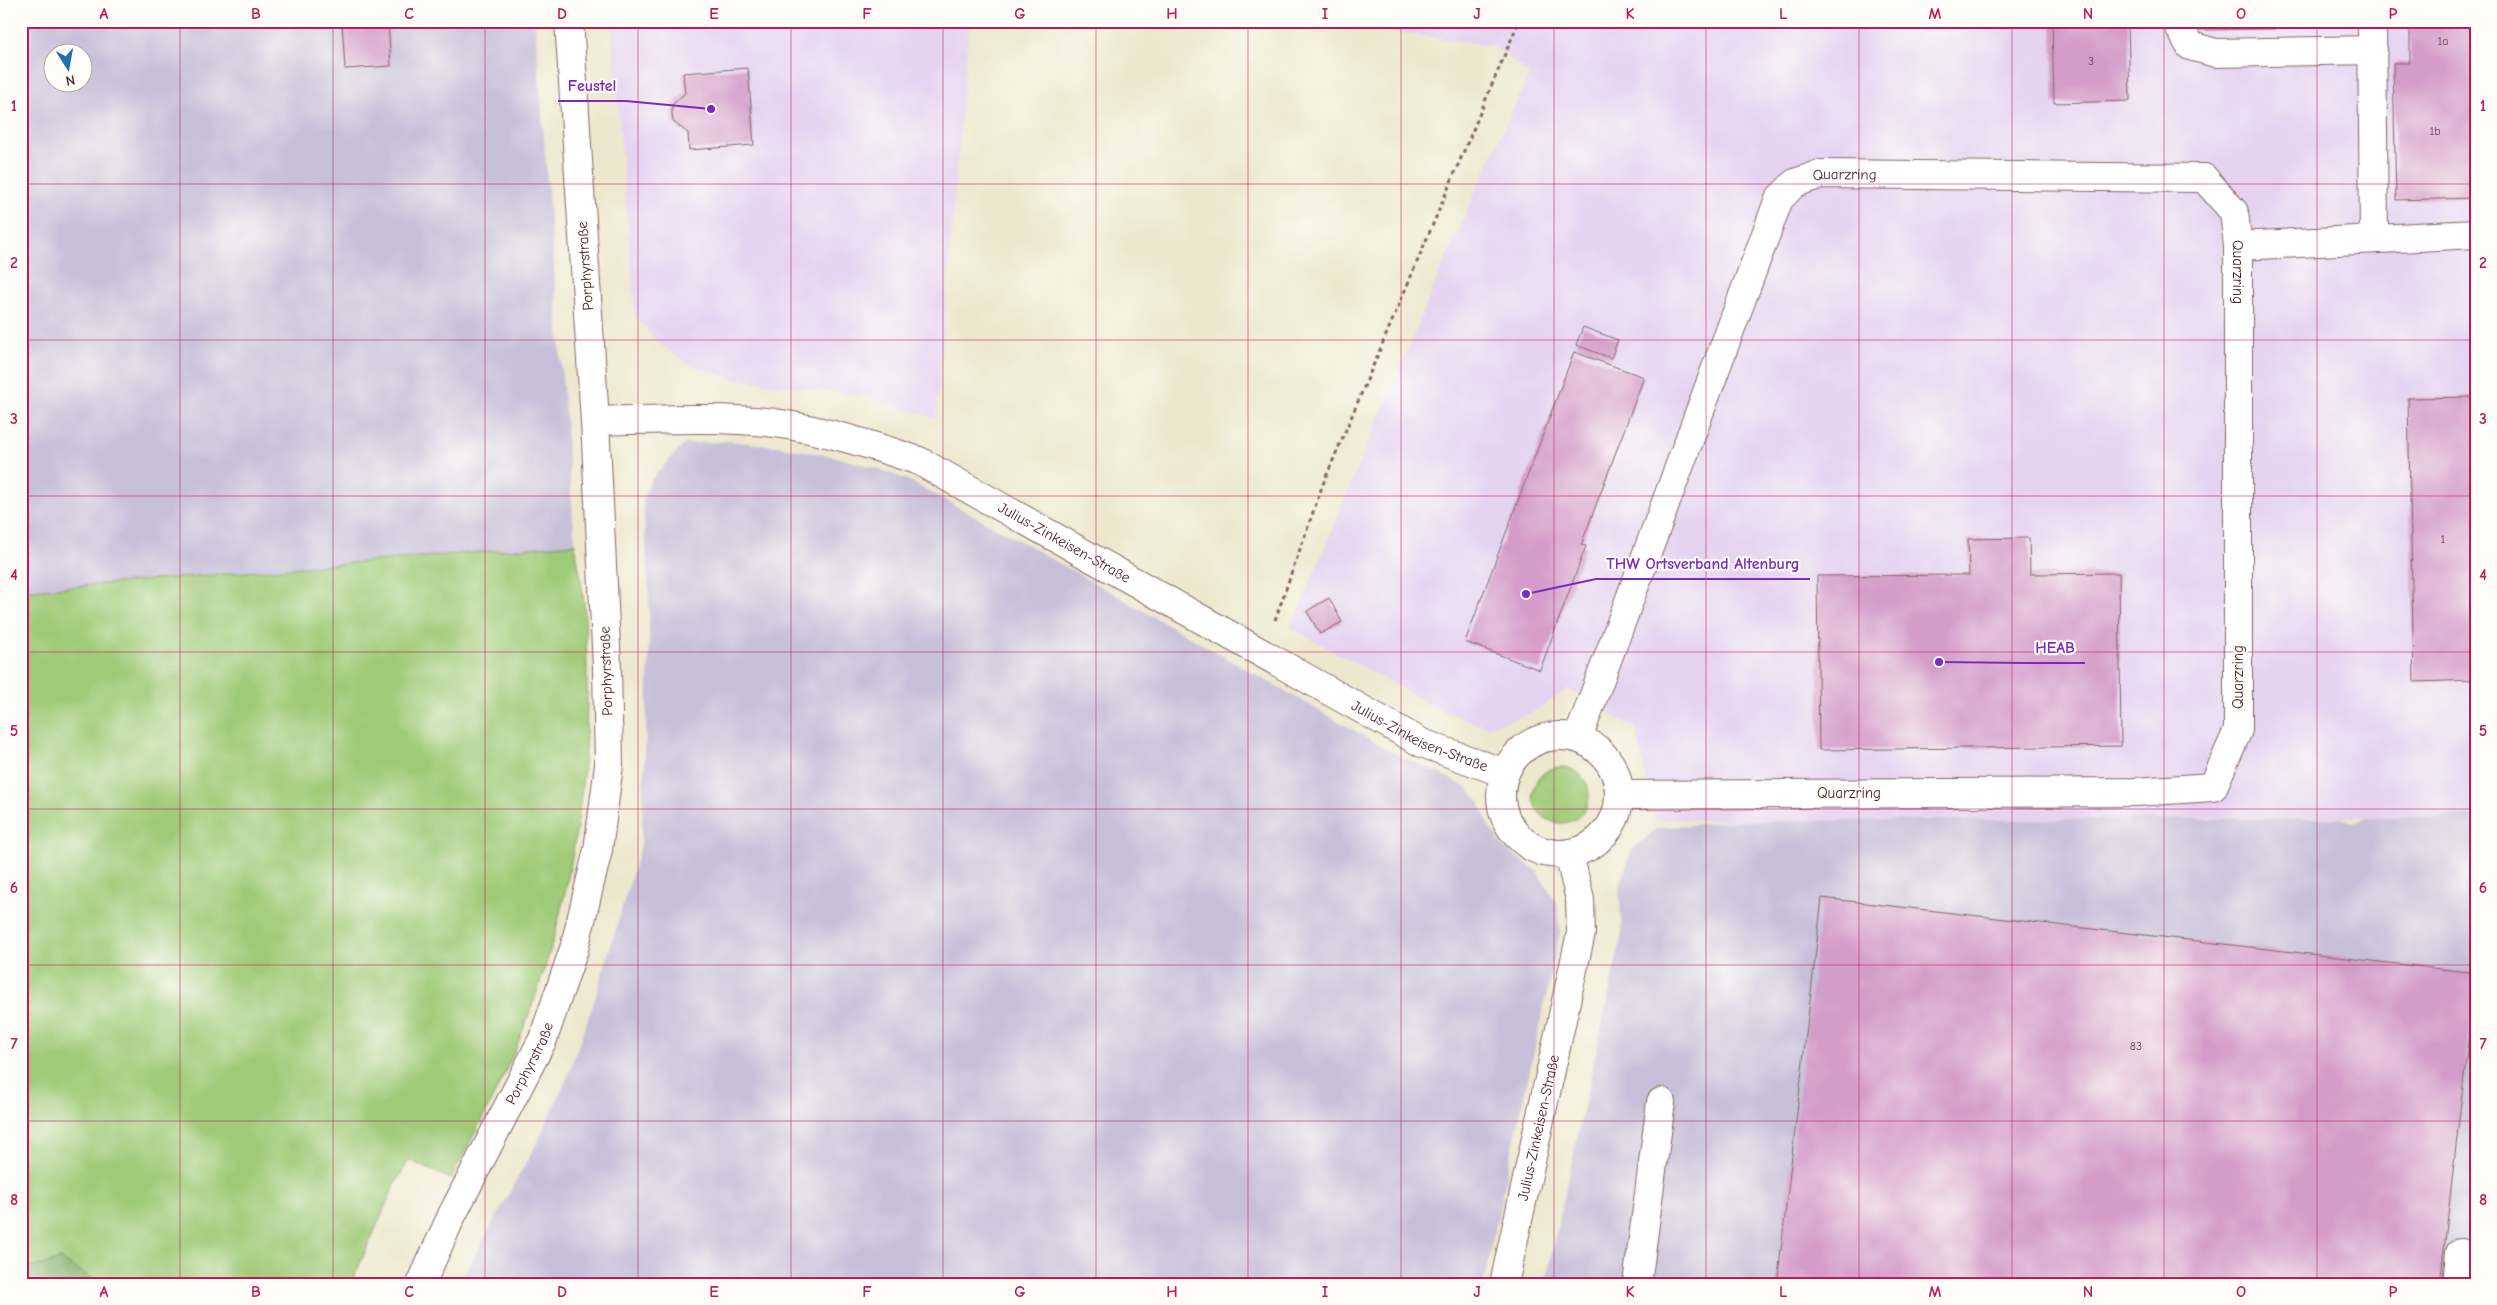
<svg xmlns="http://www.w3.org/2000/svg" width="2497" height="1305" viewBox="0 0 2497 1305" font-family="'Comic Neue',sans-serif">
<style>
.built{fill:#e5d3f1}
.industrial{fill:#c7c0d9;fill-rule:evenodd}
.green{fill:#9fca77;stroke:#747451}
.forest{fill:#7fae68;stroke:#64664a}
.building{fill:#d49dc9}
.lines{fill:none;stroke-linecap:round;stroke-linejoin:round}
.minor-casing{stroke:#836564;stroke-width:30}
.path{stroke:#836564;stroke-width:3;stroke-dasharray:4 4;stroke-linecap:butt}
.minor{stroke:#fff;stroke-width:28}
.grid{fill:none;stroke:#c2185b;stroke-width:1;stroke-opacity:0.55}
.labels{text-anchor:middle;stroke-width:4.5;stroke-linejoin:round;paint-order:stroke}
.number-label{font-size:12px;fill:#6c3e52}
.street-label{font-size:15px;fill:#4a1f2b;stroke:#fdfcf7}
.leader{fill:none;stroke:#7b2cbf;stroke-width:2}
.callout-dot{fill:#7b2cbf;stroke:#fdfcf7;stroke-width:2}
.callout-label{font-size:16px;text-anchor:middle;font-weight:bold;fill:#7b2cbf;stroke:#fdfcf7;stroke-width:4.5;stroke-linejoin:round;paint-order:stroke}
.neatline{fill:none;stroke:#c2185b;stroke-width:2}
.grid-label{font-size:16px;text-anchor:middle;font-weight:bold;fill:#c2185b}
</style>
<rect width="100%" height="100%" fill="#fdfcf7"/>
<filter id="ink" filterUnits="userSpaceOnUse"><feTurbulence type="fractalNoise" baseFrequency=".02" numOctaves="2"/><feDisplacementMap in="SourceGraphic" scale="10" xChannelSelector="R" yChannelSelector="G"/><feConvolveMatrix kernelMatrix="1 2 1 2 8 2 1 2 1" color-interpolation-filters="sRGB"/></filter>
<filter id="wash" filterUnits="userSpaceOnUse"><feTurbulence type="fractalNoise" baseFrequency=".0096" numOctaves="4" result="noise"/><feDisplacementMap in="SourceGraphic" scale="20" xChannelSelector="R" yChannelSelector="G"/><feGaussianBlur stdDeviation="1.12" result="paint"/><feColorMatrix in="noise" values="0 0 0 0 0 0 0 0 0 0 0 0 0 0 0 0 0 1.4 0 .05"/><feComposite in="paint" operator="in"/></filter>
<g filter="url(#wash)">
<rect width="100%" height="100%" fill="#ede8cd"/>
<path class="built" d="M611,21H969L936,419L861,396L735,379L690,365L660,344L635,317Z
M1320,21H2476V816L1737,821L1655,819L1636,729L1568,689L1530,714L1487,727L1442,711L1291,628L1442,267L1529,73L1493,46Z"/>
<path class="industrial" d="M21,21H535L575,544L21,591ZM52,52H82V82H52Z
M728,441L776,446L832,456L879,469L908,480L1013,537L1396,754L1450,778L1467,788L1479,801L1490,828L1504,848L1537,871L1546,886L1557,903L1560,933L1483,1284H459L536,1145L565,1083L593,1005L641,845L649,660V594L643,499L651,480L684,444Z
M2476,816V1284H1545L1622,934L1619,888L1632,849L1657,828L1737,821L2343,818L2354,823L2367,817Z"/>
<path class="green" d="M575,544C579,569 584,594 585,619C594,765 574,904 519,1040C500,1088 474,1133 451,1179L409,1160L395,1184L351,1284H96L92,1279L61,1259L21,1271V591Z
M1533 795a28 28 0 1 1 56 0a28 28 0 1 1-56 0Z"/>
<path class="forest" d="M61,1259L93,1279L96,1284H21V1271Z"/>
<g id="blocks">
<path class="building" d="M342,21H388L391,66L345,69Z
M2052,21H2128L2130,101L2054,103Z
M2199,21H2274L2275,29L2199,30Z
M2410,21H2476V198L2396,200L2393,63H2410Z
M748,68L754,145L689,150L688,133L673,122L672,114V105L685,93L683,73Z
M1583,327L1618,340L1611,358L1576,345Z
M1574,352L1644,377L1581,545L1586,546L1540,670L1465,642Z
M2476,397V680L2414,682L2408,398Z
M2029,538L2030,574L2119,573L2121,746L1819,750L1817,576L1969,575L1968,539Z
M1329,598L1342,622L1320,634L1307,611Z
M1822,898L2476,973L2440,1284H1777Z"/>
</g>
</g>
<g filter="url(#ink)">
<use href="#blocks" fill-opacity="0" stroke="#836564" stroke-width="1"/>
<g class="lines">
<g class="minor-casing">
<g id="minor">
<path d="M2180,21V28L2190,46L2216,53L2373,50"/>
<path d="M2372,21L2374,238"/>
<path d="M2238,246L2476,234"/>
<path id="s1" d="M595,421C654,420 716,416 775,423C824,430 872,445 919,461L1422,743L1504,773"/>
<circle cx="1560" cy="795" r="59"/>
<path id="s2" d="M1578,738L1779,199L1795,183L1821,174L2204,178L2234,212L2238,246V730L2213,787L2135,792L1620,795"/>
<path id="s3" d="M421,1284L452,1215L543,1039L574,949L598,850L609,765L607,667L595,421L569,21"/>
<path id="s4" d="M1504,1284L1581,933L1580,900L1569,854"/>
<path d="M1637,1284L1661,1102"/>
<path d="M2457,1284L2460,1253"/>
</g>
</g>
<path class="path" d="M1275,620L1323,484L1519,21"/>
<use href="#minor" class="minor"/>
</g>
</g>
<path class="grid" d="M180,21V1284M333,21V1284M485,21V1284M638,21V1284M791,21V1284M943,21V1284M1096,21V1284M1248,21V1284M1401,21V1284M1554,21V1284M1706,21V1284M1859,21V1284M2012,21V1284M2164,21V1284M2317,21V1284M21,184H2476M21,340H2476M21,496H2476M21,652H2476M21,809H2476M21,965H2476M21,1121H2476"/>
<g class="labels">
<g class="number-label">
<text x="2443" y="45">1a</text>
<text x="2091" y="65">3</text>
<text x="2435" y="135">1b</text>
<text x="2443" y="543">1</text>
<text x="2136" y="1050">83</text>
</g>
<g class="street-label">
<text dy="5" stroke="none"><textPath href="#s2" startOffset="649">Quarzring</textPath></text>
<text transform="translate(585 266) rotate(-94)" y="5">Porphyrstraße</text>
<text dy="5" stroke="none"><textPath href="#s2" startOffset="1114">Quarzring</textPath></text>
<text dy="5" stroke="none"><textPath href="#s1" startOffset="496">Julius-Zinkeisen-Straße</textPath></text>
<text transform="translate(606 671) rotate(-92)" y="5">Porphyrstraße</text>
<text transform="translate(2238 677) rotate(-90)" y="5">Quarzring</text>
<text dy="5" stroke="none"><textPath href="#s1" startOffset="901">Julius-Zinkeisen-Straße</textPath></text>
<text x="1849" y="798">Quarzring</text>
<text dy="5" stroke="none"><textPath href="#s3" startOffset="246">Porphyrstraße</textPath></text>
<text dy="5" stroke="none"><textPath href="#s4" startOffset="160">Julius-Zinkeisen-Straße</textPath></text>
</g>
</g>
<path class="leader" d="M711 109L626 101H558M1526 594L1596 579H1810M1939 662L2025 663H2085"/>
<g class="callout-dot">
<circle cx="711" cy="109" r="5"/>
<circle cx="1526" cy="594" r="5"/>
<circle cx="1939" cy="662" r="5"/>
</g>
<g class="callout-label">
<text x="592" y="91">Feustel</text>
<text x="1703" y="569">THW Ortsverband Altenburg</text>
<text x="2055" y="653">HEAB</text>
</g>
<rect width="2497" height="1305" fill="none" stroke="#fdfcf7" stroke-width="55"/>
<g transform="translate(68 68) rotate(169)"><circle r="24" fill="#fdfcf7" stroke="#b5a4a5"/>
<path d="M0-4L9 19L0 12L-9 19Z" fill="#1f6fb2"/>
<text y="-8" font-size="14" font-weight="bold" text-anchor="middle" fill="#4a1f2b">N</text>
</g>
<rect x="28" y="28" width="2442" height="1250" class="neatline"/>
<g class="grid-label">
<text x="104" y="19">A</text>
<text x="256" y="19">B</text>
<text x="409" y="19">C</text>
<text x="562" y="19">D</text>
<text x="714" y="19">E</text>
<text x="867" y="19">F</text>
<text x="1020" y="19">G</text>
<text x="1172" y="19">H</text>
<text x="1325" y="19">I</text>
<text x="1477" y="19">J</text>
<text x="1630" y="19">K</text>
<text x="1783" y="19">L</text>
<text x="1935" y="19">M</text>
<text x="2088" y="19">N</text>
<text x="2241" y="19">O</text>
<text x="2393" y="19">P</text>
<text x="14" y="111">1</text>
<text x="2483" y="111">1</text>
<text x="14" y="268">2</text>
<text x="2483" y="268">2</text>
<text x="14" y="424">3</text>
<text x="2483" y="424">3</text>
<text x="14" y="580">4</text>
<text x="2483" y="580">4</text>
<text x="14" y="736">5</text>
<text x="2483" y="736">5</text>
<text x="14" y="893">6</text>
<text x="2483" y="893">6</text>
<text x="14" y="1049">7</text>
<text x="2483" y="1049">7</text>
<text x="14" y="1205">8</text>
<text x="2483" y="1205">8</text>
<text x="104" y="1297">A</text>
<text x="256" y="1297">B</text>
<text x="409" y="1297">C</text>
<text x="562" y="1297">D</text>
<text x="714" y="1297">E</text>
<text x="867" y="1297">F</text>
<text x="1020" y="1297">G</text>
<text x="1172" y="1297">H</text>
<text x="1325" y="1297">I</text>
<text x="1477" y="1297">J</text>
<text x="1630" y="1297">K</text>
<text x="1783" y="1297">L</text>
<text x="1935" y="1297">M</text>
<text x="2088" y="1297">N</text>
<text x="2241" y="1297">O</text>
<text x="2393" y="1297">P</text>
</g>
</svg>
